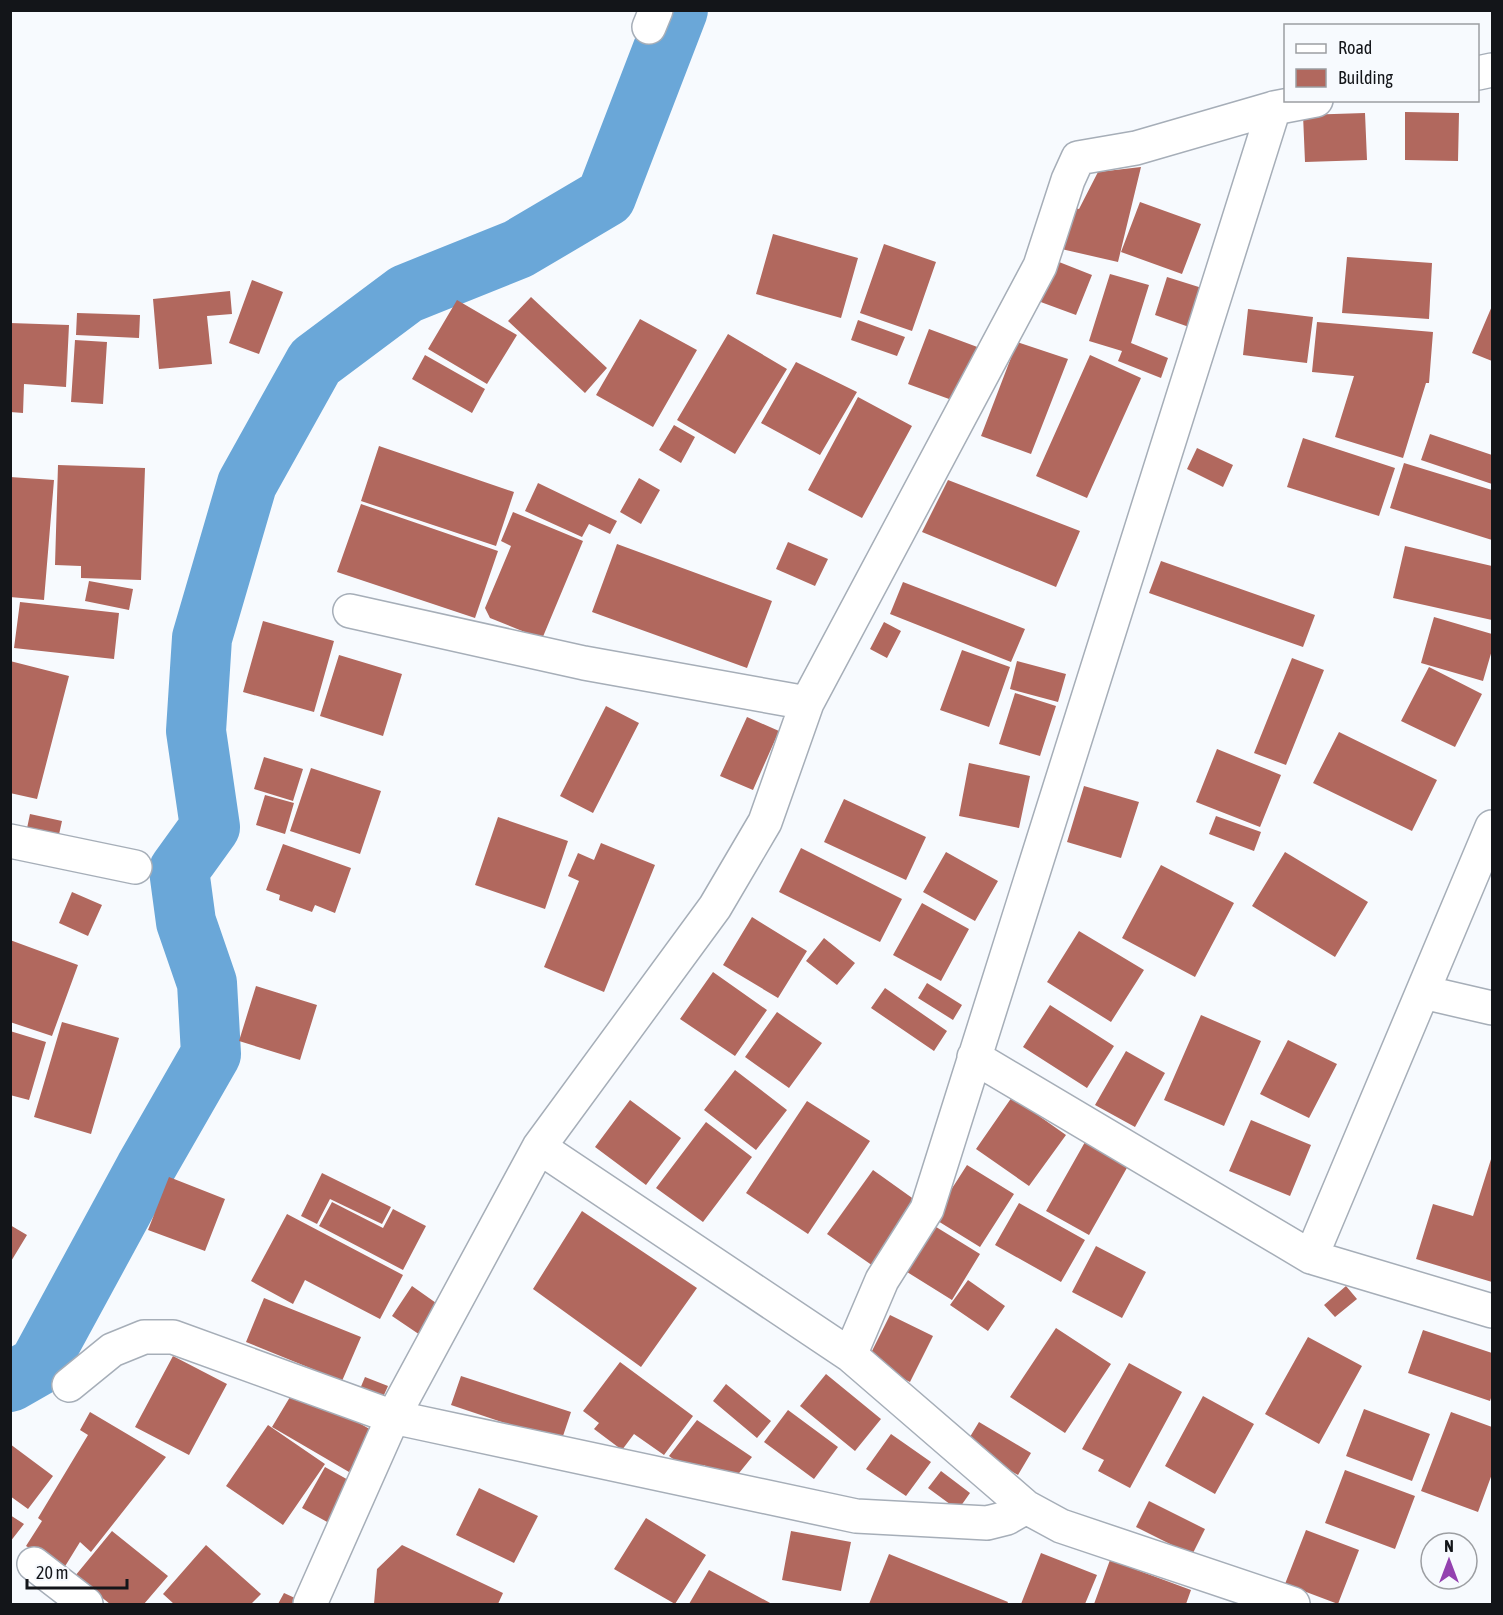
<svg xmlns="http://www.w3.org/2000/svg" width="1503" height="1615" viewBox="0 0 1503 1615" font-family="'Asap Condensed',sans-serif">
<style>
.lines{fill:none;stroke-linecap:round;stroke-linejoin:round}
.river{stroke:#6aa7d8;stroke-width:60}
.building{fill:#b1685e}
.minor-casing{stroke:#a6aeb8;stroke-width:36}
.minor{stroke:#fff;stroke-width:33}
</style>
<rect width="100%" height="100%" fill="#f7fafe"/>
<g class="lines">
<path class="river" d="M10,1382L38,1366L145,1169L211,1054L207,983L186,922L179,870L210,827L196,731L202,638L247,484L315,362L406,294L518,249L606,197L678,10"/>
</g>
<path class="building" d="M1405,112L1459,113L1458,161L1405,160Z
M1365,113L1367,160L1305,162L1303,115Z
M1141,167L1118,262L1057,248L1068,206L1079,209L1098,172Z
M1140,202L1201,224L1182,274L1121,252Z
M773,234L858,258L841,318L756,294Z
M884,244L936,262L912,331L860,313Z
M1347,257L1432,263L1429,319L1342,313Z
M1054,260L1092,275L1076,315L1038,301Z
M1110,274L1149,285L1131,343L1168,358L1161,378L1118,361L1122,351L1089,341Z
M1167,277L1202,288L1189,327L1155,315Z
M252,280L283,292L259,354L229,343Z
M230,291L232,314L207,316L212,364L159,369L153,299Z
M531,297L607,368L585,393L508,321Z
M457,300L517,335L487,384L428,349Z
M1492,306V361L1472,353Z
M1248,309L1313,317L1307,363L1243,355Z
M77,313L140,315L139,338L76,335Z
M640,319L697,350L653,427L596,395Z
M858,320L905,337L897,356L851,340Z
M1317,322L1433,332L1429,383H1426L1403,458L1335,437L1354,376L1312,372Z
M10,323L69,325L66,387L24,384L23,413L10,412Z
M929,329L980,348L960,403L908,384Z
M728,334L787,369L735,454L677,420Z
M75,340L107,342L103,404L71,402Z
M1017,342L1068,359L1031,454L981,436Z
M425,355L485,389L472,413L412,379Z
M1090,355L1141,378L1087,498L1036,476Z
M796,362L857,392L820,455L761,423Z
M858,397L912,426L862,518L808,490Z
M674,425L695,437L681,463L659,450Z
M1430,434L1492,455V484L1421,460Z
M1303,438L1395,468L1379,516L1287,487Z
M379,446L514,492L496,546L361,501Z
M1197,448L1233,465L1223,487L1187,469Z
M1404,463L1492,490V540L1390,508Z
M58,465L145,468L141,580L81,578V566L55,565Z
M10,477L54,480L44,600L10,597Z
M639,478L660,490L641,524L620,512Z
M948,480L1080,531L1056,587L922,532Z
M538,483L617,521L610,534L589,524L582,537L525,511Z
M361,504L498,551L475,618L337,572Z
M513,512L583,541L542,639L490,618L485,608L511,546L501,541Z
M788,542L828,559L815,586L776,569Z
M617,544L772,601L747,668L592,612Z
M1405,546L1492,566V620L1393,598Z
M1161,561L1315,615L1303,647L1149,593Z
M89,581L133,589L129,610L85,601Z
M903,582L1025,629L1011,662L890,614Z
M20,602L119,613L114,659L14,648Z
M1434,617L1492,634V650L1483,681L1421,663Z
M263,621L334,641L314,712L243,692Z
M884,622L901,631L887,658L870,649Z
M962,650L1010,667L989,727L940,710Z
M339,655L402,674L383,736L320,716Z
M1292,658L1324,670L1286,765L1254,753Z
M10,661L69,676L37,799L10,793Z
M1017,661L1066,674L1058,702L1010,689Z
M1429,667L1482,694L1455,747L1401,721Z
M1015,693L1056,706L1040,756L999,744Z
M606,706L639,723L593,813L560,796Z
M747,717L779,731L753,790L720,776Z
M1339,732L1437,780L1412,831L1313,783Z
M1217,749L1281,775L1260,827L1196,802Z
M264,757L303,769L293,801L254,789Z
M969,763L1030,776L1019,828L959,816Z
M311,768L381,791L360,854L290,831Z
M1084,786L1139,802L1121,858L1067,842Z
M265,795L294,803L285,834L256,825Z
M844,799L926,837L906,880L824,842Z
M30,814L62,821L58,839L26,833Z
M1216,816L1261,832L1254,851L1209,834Z
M498,817L568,841L545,909L475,885Z
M601,843L655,865L604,992L544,967L579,881L568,876L578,853L594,860Z
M283,844L351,868L335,913L315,905L312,912L279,900L280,895L266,890Z
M801,848L902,899L880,942L779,892Z
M946,852L998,881L975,921L923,892Z
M1285,852L1368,902L1335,957L1252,906Z
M1161,865L1234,903L1195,977L1122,938Z
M72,892L102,905L88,936L59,923Z
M922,903L969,929L941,981L893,955Z
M752,917L807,951L778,998L723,965Z
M1079,931L1144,970L1111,1022L1047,982Z
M824,938L855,963L837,985L806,961Z
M10,940L78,965L52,1036L10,1022Z
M713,972L767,1010L735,1056L680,1019Z
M927,983L962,1005L953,1020L918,998Z
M256,986L317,1005L300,1060L239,1041Z
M885,988L947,1031L934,1051L871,1008Z
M1050,1005L1114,1046L1087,1088L1023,1047Z
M777,1012L822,1043L789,1088L745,1057Z
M1201,1015L1261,1041L1224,1126L1164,1100Z
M62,1022L119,1038L91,1134L34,1117Z
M10,1031L46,1042L29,1100L10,1095Z
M1288,1040L1337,1064L1309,1118L1260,1094Z
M1126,1051L1165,1073L1135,1127L1095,1105Z
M735,1070L787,1110L756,1150L704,1110Z
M1012,1097L1066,1135L1029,1186L976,1149Z
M630,1100L681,1138L646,1185L595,1147Z
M807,1101L870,1141L808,1234L746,1193Z
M1251,1120L1311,1145L1290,1196L1229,1171Z
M706,1122L752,1157L703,1222L656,1188Z
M1085,1142L1128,1166L1089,1235L1046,1211Z
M1492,1156V1282L1416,1259L1433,1204L1473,1216Z
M967,1165L1014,1194L980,1247L933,1218Z
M873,1170L922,1205L876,1268L827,1234Z
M322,1173L391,1207L382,1224L330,1199L317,1224L301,1216Z
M169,1177L225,1199L205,1251L148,1230Z
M332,1202L383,1228L393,1209L426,1226L403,1270L319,1226Z
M1019,1203L1085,1240L1061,1282L995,1245Z
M582,1211L697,1288L641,1367L533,1289Z
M287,1214L403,1275L380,1319L305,1280L293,1304L251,1281Z
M928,1222L980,1254L952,1300L899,1267Z
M10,1225L27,1235L10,1263Z
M1096,1246L1146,1272L1122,1318L1072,1292Z
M968,1280L1005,1306L988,1331L950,1305Z
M412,1286L446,1310L426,1339L392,1316Z
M1346,1286L1357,1299L1335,1317L1324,1305Z
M264,1298L361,1337L342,1381L246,1342Z
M890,1315L933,1336L910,1382L867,1361Z
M1056,1328L1111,1364L1065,1433L1010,1397Z
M1423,1330L1492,1353V1395L1490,1401L1408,1373Z
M1308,1337L1362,1366L1319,1444L1265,1414Z
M173,1356L227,1384L189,1455L135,1427Z
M620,1362L693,1416L664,1455L634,1434L622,1450L594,1429L599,1423L583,1411Z
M1129,1363L1182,1392L1130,1488L1098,1471L1104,1460L1082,1449Z
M826,1374L881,1419L855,1451L800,1406Z
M461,1376L571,1412L561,1442L451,1405Z
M365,1377L388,1386L379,1406L357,1396Z
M726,1384L771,1421L757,1438L713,1401Z
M296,1387L373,1431L349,1472L272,1427Z
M1203,1396L1254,1424L1215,1494L1165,1466Z
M1364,1409L1430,1434L1412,1481L1346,1456Z
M788,1410L838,1447L814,1479L764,1442Z
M90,1412L166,1457L91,1552L80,1542L64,1568L26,1546L42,1521L38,1518L88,1435L80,1430Z
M1451,1412L1492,1427V1474L1478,1512L1421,1491Z
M697,1420L752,1457L731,1483L704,1465L695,1475L669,1456Z
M979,1422L1031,1453L1018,1475L965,1445Z
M268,1425L325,1464L283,1525L226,1486Z
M891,1434L931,1462L906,1496L866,1469Z
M10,1444L53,1476L28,1509L10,1496Z
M325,1467L352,1482L329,1523L302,1508Z
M1345,1470L1415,1496L1395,1549L1325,1523Z
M941,1471L970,1493L958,1510L928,1488Z
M479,1488L538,1516L514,1563L456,1535Z
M1149,1501L1205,1529L1192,1555L1136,1527Z
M10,1515L24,1524L10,1542Z
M646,1518L706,1555L675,1604L614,1569Z
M1306,1530L1359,1550L1338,1604L1285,1584Z
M112,1531L168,1576L144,1604H110L75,1576Z
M791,1531L851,1542L841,1591L782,1580Z
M206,1545L261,1594L251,1604H174L163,1594Z
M402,1545L503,1593L498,1604H374L377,1569Z
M1041,1553L1097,1575L1085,1604H1021Z
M889,1554L1008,1602L1007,1604H869Z
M1110,1560L1191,1590L1186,1604H1094Z
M709,1570L772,1604H689Z
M284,1593L308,1604H278Z"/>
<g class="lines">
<g class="minor-casing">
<path id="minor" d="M649,27L656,10
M1478,73L1492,70
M350,611L584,663L807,703
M10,841L135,867
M1423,992L1492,1008
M974,1057L1311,1257L1492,1311
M539,1147L850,1355L1026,1507L1061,1526L1293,1604
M1311,1257L1492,827
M850,1355L882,1280L927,1209L1274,108
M69,1385L112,1350L144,1337H173L393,1417L856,1516L987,1523L1007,1518L1026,1507
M34,1564L86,1604
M310,1604L393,1417L539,1147L715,907L765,822L807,703L1040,266L1068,180L1078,158L1136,148L1274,108L1316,100"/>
</g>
<use href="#minor" class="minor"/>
</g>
<rect width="1503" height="1615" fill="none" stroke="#131519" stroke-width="24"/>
<rect x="1284" y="24" width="195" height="78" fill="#f7fafe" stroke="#9c9ea2" stroke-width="1.5"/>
<rect x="1296" y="44" width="30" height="9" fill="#ffffff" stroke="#9c9ea2" stroke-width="1.5"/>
<text x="1338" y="54" font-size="18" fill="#131519">Road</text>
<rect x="1296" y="69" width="30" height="18" fill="#b1685e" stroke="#9c9ea2" stroke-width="1.5"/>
<text x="1338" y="84" font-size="18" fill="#131519">Building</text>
<g transform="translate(1449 1561)"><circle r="28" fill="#f7fafe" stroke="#9c9ea2" stroke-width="1.5"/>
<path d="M0-4.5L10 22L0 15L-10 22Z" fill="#9341af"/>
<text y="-9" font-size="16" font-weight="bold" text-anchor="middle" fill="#131519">N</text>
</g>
<path d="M27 1579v9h100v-9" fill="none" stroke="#131519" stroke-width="3"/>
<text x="36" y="1579" font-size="18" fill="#131519" stroke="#f7fafe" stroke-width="4.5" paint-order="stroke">20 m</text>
</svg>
